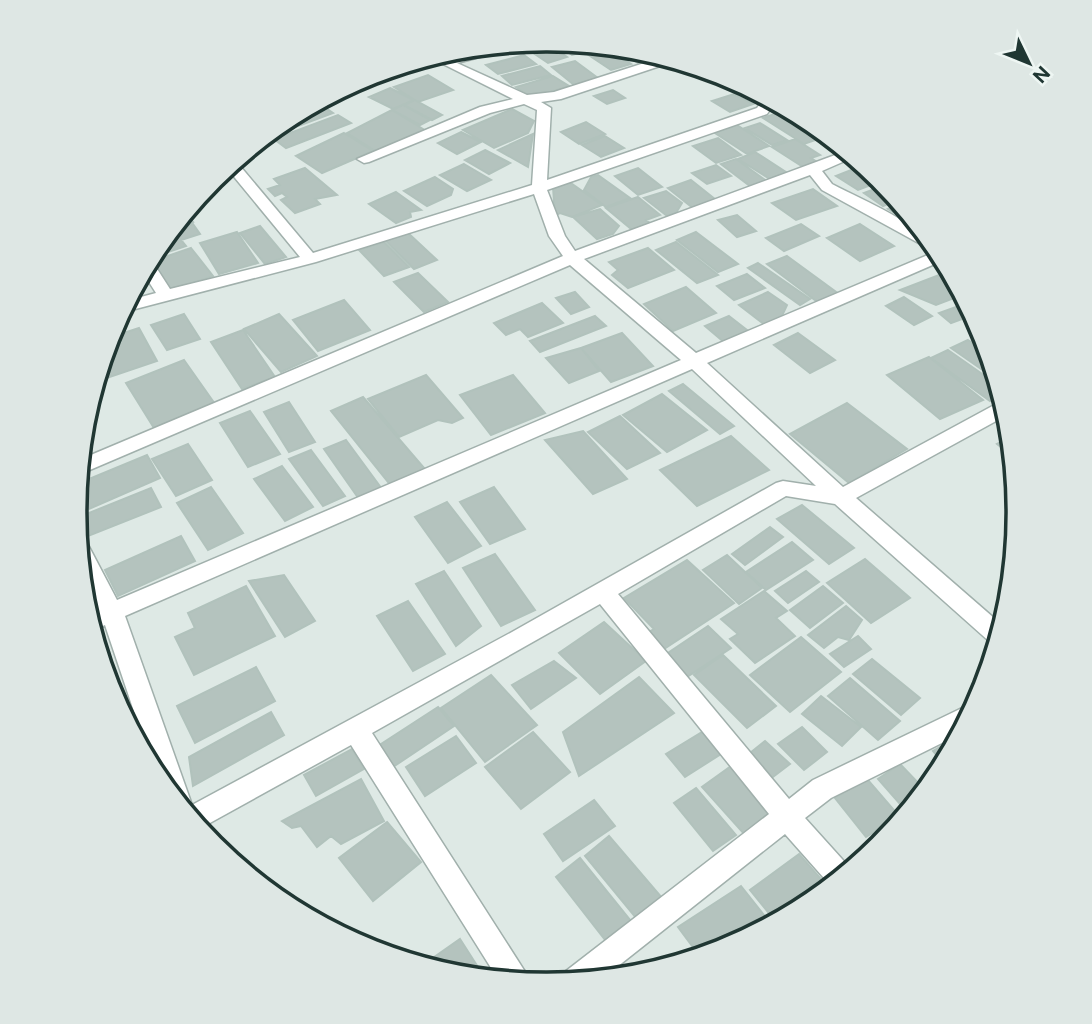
<svg xmlns="http://www.w3.org/2000/svg" width="1092" height="1024" viewBox="0 0 1092 1024" font-family="'Public Sans',sans-serif">
<style>
.building{fill:#b4c3be;stroke:#b1c2bc;stroke-width:2}
.lines{fill:none;stroke-linecap:round;stroke-linejoin:round}
.minor-casing{stroke:#a1b0ac;stroke-width:3}
.minor{fill:#fff;fill-rule:evenodd}
.rim{fill:none;stroke:#203733;stroke-width:3.5}
</style>
<rect width="100%" height="100%" fill="#dee9e5"/>
<path class="building" d="M545,42L567,57L548,63L526,48Z
M554,42L588,44L594,49L572,55Z
M611,47L638,49L661,56L638,63Z
M607,49L631,64L611,70L587,54Z
M524,55L536,64L498,74L486,65Z
M575,61L598,78L574,85L552,67Z
M540,66L551,75L512,85L502,76Z
M428,75L453,90L418,102L394,87Z
M553,76L569,86L532,98L516,87Z
M390,88L414,100L393,109L369,97Z
M613,90L625,98L607,104L594,96Z
M734,94L753,104L730,112L712,101Z
M415,100L442,115L432,120L404,105Z
M320,104L333,113L277,134L271,130L284,120Z
M403,105L430,120L420,125L392,110Z
M512,109L534,121L528,133L494,148L463,130Z
M392,110L428,132L380,154L347,133Z
M783,111L824,137L804,144L763,118Z
M338,115L351,123L286,148L274,139Z
M586,122L605,134L579,144L561,132Z
M760,123L787,140L772,145L745,128Z
M737,125L769,146L747,154L715,133Z
M461,132L481,142L457,154L438,143Z
M344,133L373,151L322,173L296,156Z
M533,134L528,167L498,150Z
M605,136L624,148L601,157L582,145Z
M718,138L741,155L716,163L693,146Z
M795,139L820,155L811,158L817,162L803,167L772,147Z
M485,150L510,163L489,174L465,160Z
M755,152L786,172L770,179L738,159Z
M736,159L765,180L750,186L721,164Z
M464,164L491,180L467,191L440,175Z
M716,165L731,176L707,184L692,173Z
M864,165L882,181L858,190L836,176Z
M305,168L337,195L315,199L320,204L295,213L281,200L287,197L282,193L275,196L268,189L280,185L274,179Z
M638,168L662,187L638,195L615,176Z
M598,175L630,198L606,207L584,190L591,177Z
M435,177L453,189L451,195L427,206L404,191Z
M691,180L716,200L693,208L668,188Z
M568,181L602,205L572,217L560,213L555,216L553,187Z
M885,185L897,200L883,206L864,193Z
M813,189L837,206L796,220L772,203Z
M666,191L682,203L676,213L667,216L644,198Z
M396,192L421,210L410,212L411,217L396,223L369,204Z
M638,197L660,215L646,220L654,226L636,233L606,208Z
M900,204L914,220L909,222L888,209Z
M600,209L619,226L613,234L597,239L573,217Z
M185,212L193,222L171,229Z
M737,215L756,231L737,237L718,220Z
M193,224L200,234L181,240L186,246L150,258L169,232Z
M801,224L819,236L784,251L766,238Z
M860,224L894,246L860,261L827,238Z
M260,226L286,257L265,264L240,233Z
M237,232L258,263L219,274L200,243Z
M407,232L437,260L414,269L385,240Z
M696,232L738,264L718,272L677,240Z
M384,242L409,267L384,276L359,250Z
M676,242L718,275L697,283L656,250Z
M191,248L213,276L170,291L150,262Z
M648,248L674,270L628,288L612,275L618,270L609,262Z
M787,256L839,294L819,303L767,264Z
M758,263L810,299L800,305L748,268Z
M418,273L448,302L424,312L394,282Z
M747,274L765,288L734,300L717,286Z
M942,274L956,284L962,295L936,305L900,290Z
M686,287L716,313L673,331L644,304Z
M575,292L589,307L571,314L556,298Z
M768,292L787,305L781,318L765,325L739,305Z
M904,297L932,316L914,325L886,306Z
M344,300L370,330L318,351L293,320Z
M542,303L563,323L528,337L520,329L506,335L494,323Z
M967,303L973,315L951,323L939,313Z
M184,314L200,339L167,350L151,325Z
M279,314L317,356L281,372L244,329Z
M595,316L606,326L540,352L530,341Z
M729,316L756,337L731,348L705,326Z
M139,328L157,361L95,382L108,338Z
M243,330L275,377L242,389L211,342Z
M622,333L653,366L611,382L581,348Z
M798,333L835,360L810,373L774,345Z
M968,340L989,354L997,380L951,348Z
M581,348L599,371L569,383L546,358Z
M948,350L998,385L1001,395L990,401L931,358Z
M929,357L983,400L940,419L887,375Z
M184,360L215,404L154,428L126,383Z
M426,375L463,418L452,423L438,420L399,437L368,399Z
M513,375L545,413L491,435L460,395Z
M683,384L734,426L720,434L669,391Z
M662,394L707,430L667,452L623,415Z
M363,397L430,475L396,492L331,411Z
M289,402L315,442L289,452L264,412Z
M847,403L907,449L849,483L790,434Z
M250,411L280,454L248,467L220,423Z
M620,416L660,453L627,469L588,432Z
M583,431L627,479L593,494L545,440Z
M731,436L769,470L697,506L660,470Z
M1010,437L1012,456L997,444Z
M346,440L382,489L359,499L324,449Z
M188,444L212,480L176,496L152,459Z
M311,450L345,496L323,506L289,459Z
M147,455L160,478L82,512L75,499L77,484Z
M282,466L313,507L285,521L254,479Z
M211,487L243,533L208,550L177,503Z
M494,487L525,529L490,544L460,502Z
M151,488L161,507L88,536L79,517Z
M447,502L481,546L448,563L415,517Z
M802,505L854,548L829,564L777,519Z
M770,527L783,537L745,565L732,554Z
M181,536L195,561L118,596L105,570Z
M792,542L813,560L766,590L746,572Z
M495,554L535,610L501,626L463,568Z
M727,555L762,588L739,604L703,570Z
M865,559L910,598L871,623L827,583Z
M687,560L734,603L661,651L645,634L654,629L624,598Z
M444,571L481,626L456,646L416,584Z
M806,571L819,582L788,603L775,591Z
M284,575L315,621L285,637L249,581Z
M246,586L275,636L194,675L175,637L195,628L188,613Z
M823,586L843,603L810,628L790,610Z
M764,591L787,611L776,618L795,636L755,663L730,639L738,634L721,619Z
M408,601L445,654L413,671L377,616Z
M846,606L862,620L849,640L838,637L824,648L808,635Z
M604,622L646,661L600,694L559,653Z
M708,626L731,648L687,677L665,655Z
M858,636L871,649L844,667L830,654Z
M801,637L841,672L790,712L750,675Z
M723,655L776,706L747,728L694,675Z
M872,659L920,698L901,715L853,674Z
M554,661L576,678L531,709L512,685Z
M256,667L275,701L195,743L177,706Z
M491,675L537,725L485,762L441,708Z
M639,677L674,713L579,776L563,732Z
M850,678L900,721L878,740L828,696Z
M821,696L861,727L842,746L802,714Z
M438,707L454,726L393,767L378,746Z
M271,712L284,735L193,786L189,757Z
M802,727L827,752L804,770L778,744Z
M533,732L570,772L521,809L485,767Z
M702,732L721,754L685,777L666,754Z
M456,736L476,763L425,796L406,767Z
M959,736L944,764L933,751Z
M765,741L790,764L769,780L745,757Z
M352,749L364,769L316,796L304,775Z
M900,764L925,790L907,812L878,779Z
M731,766L774,812L745,835L702,787Z
M361,779L384,821L341,844L331,836L317,847L301,826L292,828L282,821Z
M867,779L899,816L866,837L835,798Z
M696,788L736,835L713,851L674,803Z
M594,800L615,826L563,861L544,834Z
M387,822L421,862L373,901L339,858Z
M609,836L662,898L637,919L585,856Z
M799,854L821,879L772,917L750,890Z
M580,858L631,921L606,941L556,877Z
M741,886L771,924L726,948L694,958L695,950L678,927Z
M460,939L485,978L454,975L423,965Z"/>
<g class="lines">
<g class="minor-casing">
<path id="minor" d="M519,43L517,47L457,63L527,95L554,92L663,57L675,61L561,99L541,102L551,108L547,180L757,108L765,97L775,102L767,114L547,190L565,236L575,251L846,151L854,157L822,171L832,184C868,203 924,224 944,260L707,363L843,487L998,403L1003,402L1007,415L856,498L1002,625L996,645L991,643L835,504L786,496L618,594L789,799L813,780L960,709L969,706L974,708L960,734L831,798L805,818L851,869L831,886L785,834L603,978L562,982L566,971L769,814L600,604L372,733L531,981L498,979L351,745L199,829L156,777L105,625L91,631L86,613L98,608L80,572L77,539L86,541L117,600L681,360L570,265L78,475L79,460L563,256L549,236L534,194L316,262L120,313L126,301L156,293L142,271L149,260L152,261L170,289L300,257L226,167L235,160L313,253L532,185L537,110L524,104L490,113L369,162L364,163L357,159L480,107L513,99L439,62L493,45ZM810,175L822,190L935,252L696,353L584,259ZM692,369L816,486L783,481L776,483L512,632L192,805L125,616Z"/>
</g>
<use href="#minor" class="minor"/>
</g>
<path d="M0 0H1092V1024H0ZM546 52H547A459 459 0 0 1 1006 511V513A459 459 0 0 1 547 972H546A459 459 0 0 1 87 513V511A459 459 0 0 1 546 52Z" fill="#dee7e4" fill-rule="evenodd"/>
<path class="rim" d="M546 52H547A459 459 0 0 1 1006 511V513A459 459 0 0 1 547 972H546A459 459 0 0 1 87 513V511A459 459 0 0 1 546 52Z"/>
<g transform="translate(1029 63) rotate(133)" stroke="#eef6f3" stroke-width="5" paint-order="stroke">
<path d="M0-5L12 26L0 18L-12 26Z" fill="#203733"/>
<text y="-10" font-size="19" font-weight="bold" text-anchor="middle" fill="#203733">N</text>
</g>
</svg>
